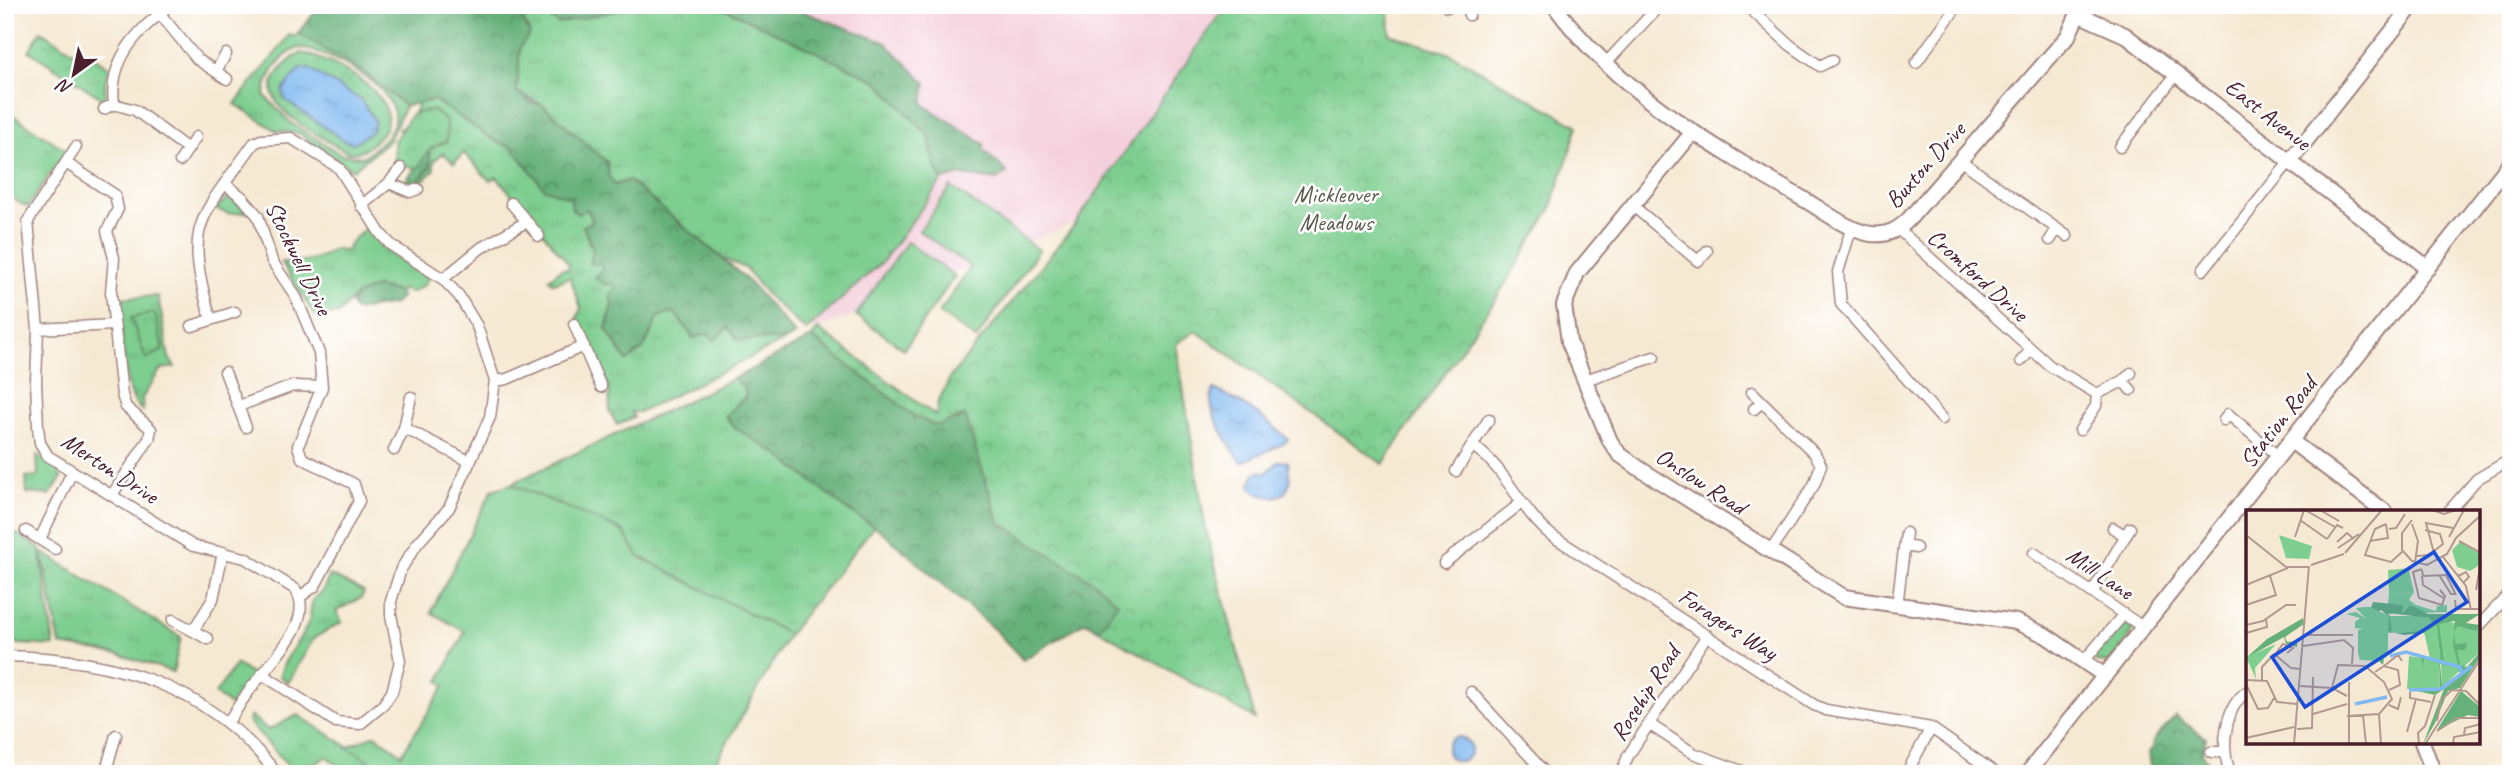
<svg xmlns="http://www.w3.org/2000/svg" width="2516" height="779" viewBox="0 0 2516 779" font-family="Caveat,sans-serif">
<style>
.built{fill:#f4cfdc}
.grass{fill:url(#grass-tufts);stroke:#64765d;stroke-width:2;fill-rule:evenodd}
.forest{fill:url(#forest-crowns);stroke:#586852;stroke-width:2}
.park{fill:url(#park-crowns);stroke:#64765d;stroke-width:2}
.pitch{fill:#7dce8f;stroke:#64765d;stroke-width:2}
.water{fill:url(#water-ripples);stroke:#656c8e;stroke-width:2}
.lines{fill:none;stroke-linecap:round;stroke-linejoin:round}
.street-casing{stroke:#a0847f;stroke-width:13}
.secondary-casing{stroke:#a0847f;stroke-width:18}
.street{stroke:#fff;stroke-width:10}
.secondary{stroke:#fff;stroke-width:14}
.labels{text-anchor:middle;stroke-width:5;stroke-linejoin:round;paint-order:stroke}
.street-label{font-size:24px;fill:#4a1f2b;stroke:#fff}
.park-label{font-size:24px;fill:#5c5c4e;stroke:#fff}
.inset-river{fill:none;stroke:#80b9f1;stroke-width:3.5}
.inset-road{fill:none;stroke:#b19890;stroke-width:2}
.view{fill:#1d4ed8;fill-opacity:0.15;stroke:#1d4ed8;stroke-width:3.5}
.inset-edge{fill:none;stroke:#4a1f2b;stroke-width:3.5}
</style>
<defs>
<pattern id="grass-tufts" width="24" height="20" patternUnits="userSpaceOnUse" patternTransform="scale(1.75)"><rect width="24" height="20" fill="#7dce8f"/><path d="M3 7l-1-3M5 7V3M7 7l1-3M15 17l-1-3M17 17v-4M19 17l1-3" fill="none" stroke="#6eb07c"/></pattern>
<pattern id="forest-crowns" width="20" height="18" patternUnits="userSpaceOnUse" patternTransform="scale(1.75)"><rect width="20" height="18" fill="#66b17a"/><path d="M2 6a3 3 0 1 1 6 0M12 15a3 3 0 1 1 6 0" fill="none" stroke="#568f64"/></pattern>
<pattern id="park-crowns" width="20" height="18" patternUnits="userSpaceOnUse" patternTransform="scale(1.75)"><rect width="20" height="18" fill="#7dce8f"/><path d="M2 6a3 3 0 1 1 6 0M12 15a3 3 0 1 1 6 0" fill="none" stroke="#6eb07c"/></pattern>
<pattern id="water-ripples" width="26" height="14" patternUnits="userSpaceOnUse" patternTransform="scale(1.75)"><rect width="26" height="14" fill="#80b9f1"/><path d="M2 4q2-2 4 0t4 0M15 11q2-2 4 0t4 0" fill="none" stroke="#6b96c3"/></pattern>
</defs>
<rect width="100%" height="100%" fill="#fff"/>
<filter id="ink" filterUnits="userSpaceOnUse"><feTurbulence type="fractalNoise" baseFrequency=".0143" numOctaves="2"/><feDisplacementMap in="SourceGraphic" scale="14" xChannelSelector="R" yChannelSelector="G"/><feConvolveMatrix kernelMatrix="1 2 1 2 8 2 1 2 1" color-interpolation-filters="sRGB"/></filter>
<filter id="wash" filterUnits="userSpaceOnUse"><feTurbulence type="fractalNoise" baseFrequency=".00686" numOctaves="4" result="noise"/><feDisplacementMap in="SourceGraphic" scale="28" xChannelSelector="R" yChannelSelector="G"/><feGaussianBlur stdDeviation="1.57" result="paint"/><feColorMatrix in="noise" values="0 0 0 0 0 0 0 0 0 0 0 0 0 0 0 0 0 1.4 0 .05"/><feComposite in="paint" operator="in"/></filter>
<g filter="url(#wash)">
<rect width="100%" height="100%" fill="#f6e9d3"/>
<path class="built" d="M785,5H1219L1218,17L1151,119L1076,222L818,329L812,325L806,331L767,295L923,104L926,83L885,42Z"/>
<path class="grass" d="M434,5H753L880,53L929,136L934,162L942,180L883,261L806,331L767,295L745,268L722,258L628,181L615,185C594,158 571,130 545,107C537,101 526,98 517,91Z
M41,31L79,55L95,58L110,68L105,82L106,101L29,51Z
M298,33L363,72L405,106L389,140L353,170L298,133L277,131L235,104C253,80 272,60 289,35L295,37ZM298,48C325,49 406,90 393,125C388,140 374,148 363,157L342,155L291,123L265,96C266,76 279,56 298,48Z
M301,53C332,59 418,101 376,140C367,148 361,154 348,153C326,138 255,108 276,76C283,66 290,59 301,53Z
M434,100L497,142L512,147L545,189L571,198L587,209L593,221L587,238L593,250L590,263L601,264L616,287L606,329L651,331L659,316L675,312L693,338L728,327L739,340H786L640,412H631L634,417L617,425L610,412L609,388L577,319L581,308L570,277L554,283L549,279L563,268L568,270L569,264L497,177L490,181L464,153L454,163L443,153L434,161V170L418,185L414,186L431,166L410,122L419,102Z
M5,110L66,150L28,207L14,200C4,170 5,143 5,110Z
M229,197L248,212L229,214L215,209Z
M366,228L382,248L429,277L423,286L410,293L403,289L400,292L376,287L356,295L338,314L315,316L281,262C299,263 319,261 334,249L346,251L352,241Z
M158,296L169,358L175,367L161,369L142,398L143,411C120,396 122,325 121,298Z
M735,378L746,391L745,397L726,415C741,434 763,443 782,457C813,480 841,506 874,526L789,634L638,556L623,531L511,484Z
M37,455L60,472L61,479L50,495L27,493L26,477L38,476Z
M11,530L40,548L54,646L5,643V581Z
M42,552L181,637L173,672L118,654L60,645Z
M330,575L364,592L361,598L336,611L342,622L314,638L288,683L280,676C283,657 302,640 309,621C311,614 311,606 313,599L322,592Z
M2126,622L2134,630L2111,663L2095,662V654Z
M236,664L254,676L231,706L215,694Z
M298,715L391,774H349L326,756L304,774H295L248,721L251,716L268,730Z"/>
<path class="forest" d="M321,5H516L530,34L520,47L517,91L532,103L542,104L607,162L609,177L615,185L628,180L744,277L796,335L786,340H738L728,327L715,340L707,334L693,338L674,312L659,316L643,349L627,361L606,329L613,305L610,295L616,287L612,283L605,285L595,277L603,270L601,264H590L593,250L583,226L593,221L587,209L578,214L572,209L571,198L545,189L512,147L497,142L434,100L405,106L363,72L298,33Z
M533,5H639L558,24Z
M717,5H785L885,42L926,83L923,104L984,144V151L1007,172L997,180L962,175L942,180L934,162L929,136L877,81Z
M410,122L428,142L431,166L414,186L406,180L416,167L413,147L398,129Z
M376,287L400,292L401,297L394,304L355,311L351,303L356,295Z
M812,337L917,418L956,420L965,415L999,522L1204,520L1208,538L1118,604L1099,630L1085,622L1023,660L996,631L880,530L850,512L780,456L734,427L725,416L745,397L746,391L735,378Z
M2175,716L2206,738L2202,754L2222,774H2130L2150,768L2148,752L2152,749L2153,741Z"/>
<path class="park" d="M1236,5H1389L1390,34L1451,54L1578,126L1551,209L1497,297L1383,464L1196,331L1176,344L1206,531L1255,719L1099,630L1118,603L1095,583L999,522L965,415L937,426L917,418L812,337L818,329L936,416L938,402L951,376L1071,230L1218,17Z
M433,110L446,121L447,141L431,148L417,168L395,164L394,141L412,114Z
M155,313L163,350L146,359L131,318Z"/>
<path class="pitch" d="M951,187L1039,250L976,339L939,313L971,267L919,231Z
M907,242L955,276L904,349L856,315Z
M511,484L623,531L638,556L789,634L709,774H391L347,747L375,735L402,754L445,685L439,681L465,632L431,612L492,490Z"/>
<path class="water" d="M300,69H309L361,100L375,121L372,131L354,143L346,142L285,100L283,90Z
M1214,389C1241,401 1266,419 1288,439L1285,443L1242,462C1237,458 1214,419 1213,412C1210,404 1211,396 1214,389Z
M1279,461L1288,462L1290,482L1285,493C1273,500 1260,497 1250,487L1254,474L1261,471L1266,473Z
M1447 749a12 12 0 1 1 24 0a12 12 0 1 1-24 0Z"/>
</g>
<g filter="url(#ink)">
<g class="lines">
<g class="street-casing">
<path id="street" d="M1466,5L1469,15
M1746,5L1790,45L1820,66L1832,60
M1447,7L1455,5
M161,15L197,59L227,79
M1607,62L1660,5
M1916,63L1958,5
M216,71L226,54
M114,104C110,73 124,46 148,24C155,17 162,14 168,5
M104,109L114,104L135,110L188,149
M76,147L28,221L38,329L36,382L38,427L40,443L48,456L193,546L245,558L295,589C318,621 266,666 249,691C241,701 235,713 227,723
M2120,147L2177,73
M1960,160L2067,236
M180,161L196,137
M66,163L115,195L118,209L107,231L114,258L111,292L122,395L126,407L151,429L149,439L112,495
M389,183L410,192L418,189
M225,184L242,197L258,216L272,261L296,297L319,353L322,387L298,446L302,458L354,484L359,501L315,586L300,597
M511,203L539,236
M1632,205L1698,261L1707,251
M361,206L389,183L401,168
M1852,226L1838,272L1841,304L1942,419
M1898,229L2050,366L2097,394
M2050,240L2057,229
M2203,270L2290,161
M443,279L481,248L526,222
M211,320C183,222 199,221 254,143L261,140L291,138L339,168L380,233L391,245L443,279L459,296L477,326L495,381L490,417L449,508L417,544L401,569L391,601V615L400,661L392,692L383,705L360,724L336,722L262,674
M574,324L601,387
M192,326L235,312
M38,329L113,325
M2021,361L2031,350
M225,372L246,427
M1585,380L1654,357
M495,381L507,379L584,346
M2123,381L2131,390
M1752,392L1815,454L1821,465L1814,485L1770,552
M239,406L293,386L322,387
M1754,409L1762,402
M2224,420L2228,414L2279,457
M404,428L469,461
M2080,430L2096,406L2097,394L2123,381L2131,373
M1473,446C1506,468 1520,510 1551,535L1814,705L1826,710L1931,728L1997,774
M394,450L404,428L411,397
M1456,471L1489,419
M2449,511L2477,479L2511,459
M2113,528L2126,536
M26,531L55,549
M40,539L72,472
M1905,546L1916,548
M2034,553L2144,628
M1444,563L1520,504
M2092,593L2130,528
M1897,606L1906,533
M173,620L208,639
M2479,626L2511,592
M194,629L213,599L223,552
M5,656C113,658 208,684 277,774
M2084,661L2124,614
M1471,692L1546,774
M1649,724L1693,753L1750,774
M2211,752H2225
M5,772L48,774
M105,774L116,735
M1621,774L1628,756L1707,635
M1906,774L1931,728
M2231,774C2220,750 2224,706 2248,691"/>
</g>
<g class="secondary-casing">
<path id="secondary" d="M1554,5C1616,91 1715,148 1805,200C1824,211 1849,231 1871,234C1887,236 1898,230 1909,219L2068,36L2082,5
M2080,15L2125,35L2428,268
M1693,132L1577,273L1564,305L1569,342L1610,441L1619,454L1640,469L1844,597L2016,622L2045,635L2105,676
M2290,161L2413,5
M2291,441L2384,511
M2422,742L2434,774
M2027,774L2511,162"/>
</g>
<use href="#street" class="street"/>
<use href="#secondary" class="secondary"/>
</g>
</g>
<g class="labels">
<g class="street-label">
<text transform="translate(2268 114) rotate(38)" y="8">East Avenue</text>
<text transform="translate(1925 165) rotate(-48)" y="8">Buxton Drive</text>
<text transform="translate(299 258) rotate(64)" y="8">Stockwell Drive</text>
<text transform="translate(1978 275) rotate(42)" y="8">Cromford Drive</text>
<text transform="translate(2278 422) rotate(-52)" y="8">Station Road</text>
<text transform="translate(110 468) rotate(33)" y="8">Merton Drive</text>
<text transform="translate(1701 481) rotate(33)" y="8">Onslow Road</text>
<text transform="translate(2100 573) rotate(34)" y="8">Mill Lane</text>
<text transform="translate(1728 624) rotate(33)" y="8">Foragers Way</text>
<text transform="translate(1645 693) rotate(-57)" y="8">Rosehip Road</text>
</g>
<g class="park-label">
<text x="1336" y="202">Mickleover<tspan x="1336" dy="28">Meadows</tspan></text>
</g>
</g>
<g transform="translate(2246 510)">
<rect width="234" height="234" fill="#f6e9d3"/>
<path d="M33,25L66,36L63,49L40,48ZM168,82L163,90L170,95L190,101L191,96L201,95V102L174,103L166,95L156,103V95L142,94L143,84ZM124,97L123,102L141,106H173L234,118V142L196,177L195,152L184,148L178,122L142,123V141L112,135V120L117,119L109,118V112L114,108L100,104L110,102L122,110L110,98Z" fill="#7dce8f"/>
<path d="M127,92L157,95L156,103L165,95L182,104H234L220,113L234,115L230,121L212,116L208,121L209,111L193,114L198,152L212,155L207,134L209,122V134L221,133L219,140H211L214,155L221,157L234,142V147L214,178L202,181L189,213L177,234L198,179L189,185L162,179L194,178L193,153L176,161L175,148L159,143L144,146L164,142L195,152L191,115L178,123L158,125L149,123L176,121L187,113L183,108L143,103L146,121L142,122L137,155L130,148L114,150L112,138L114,143L142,106L135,100L121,109ZM194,154L212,158L214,163L196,176ZM57,108L58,114L39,127L41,132L51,131V137L40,134L38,127L0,148L21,129ZM215,181L234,197V207L222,205L191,220Z" fill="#66b17a" fill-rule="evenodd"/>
<path d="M214,32L234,44L232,56L224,61L211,57L206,40ZM124,97L141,105L144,103L154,104H143L141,147L132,151L114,150L112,143V120L130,119L110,98ZM30,134L9,158L10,169L0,147Z" fill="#7dce8f"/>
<path d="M167,58L163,61L168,82L143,84L142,60ZM163,146L175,148L176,161L178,149L193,153L194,178L161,179Z" fill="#7dce8f"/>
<path class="inset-river" d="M144,146L160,142L214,157L216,163M163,180L195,179L226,156M109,194L141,187"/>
<path class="inset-road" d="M59,0L89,17M74,0L93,11M186,0L198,4L210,0M54,10L81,29M166,10L156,23V40L166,51L181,55L201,44L210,28L235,5M140,14L129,19L119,45L145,52L156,42M166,14L172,31L169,53M143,19L150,18L159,4M0,25L40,57H63M49,27L58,0M203,27L218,0M81,29L91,15L97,18M124,31L142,28L140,14M213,31L235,43M91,32L101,23L108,29M92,38L113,24M99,43L136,0M188,43L180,13L207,18M171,46L183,45L197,34L194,24L179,20M197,47L220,76L225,100M65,55L98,44M176,59L167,62L173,88L196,95L199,86L194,80M176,60L177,66L200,65L210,85M193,65L205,84H210M176,66L177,75L199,89M212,66L220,62L223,67L218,72M0,75L42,58M230,80L235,52M209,90L210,99H235M0,95L30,85L24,66M0,115L17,111L40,95H50M0,123L21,117L20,109M58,125H107M57,136L98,130L107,138L106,154M30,143L37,134L47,138L41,143M138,156L152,145L156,151M129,162L138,156L152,160L154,175L143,180M0,170L21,171L31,192L51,194M16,170V157L28,144L45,158L54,159M0,174L12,199L22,198L28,188M54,176L86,178L101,186M86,178L92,155L119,156L138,172L146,189L133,204L135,234M164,182V188L185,192M143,195L152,199L155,187M67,204L101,194M117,205L120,234M101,206L133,204M191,211L195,190L206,180L220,181L235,196M51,219L66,218L67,167M191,221L211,208H235M161,222L170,189M218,225L219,218L235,214M0,228L48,217M48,234L63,56M103,234V172M173,234L172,223L179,216L189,185M179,234L235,148M207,234L208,227L235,222"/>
<path class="view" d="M188,42L221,92L59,197L26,147Z"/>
<rect width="234" height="234" class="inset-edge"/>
</g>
<rect width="2516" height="779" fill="none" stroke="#fff" stroke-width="28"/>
<g transform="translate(74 74) rotate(213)" stroke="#ffffff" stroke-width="5" paint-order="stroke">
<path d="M0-5L12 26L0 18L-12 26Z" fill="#4a1f2b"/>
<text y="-10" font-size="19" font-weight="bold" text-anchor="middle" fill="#4a1f2b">N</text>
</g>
</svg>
